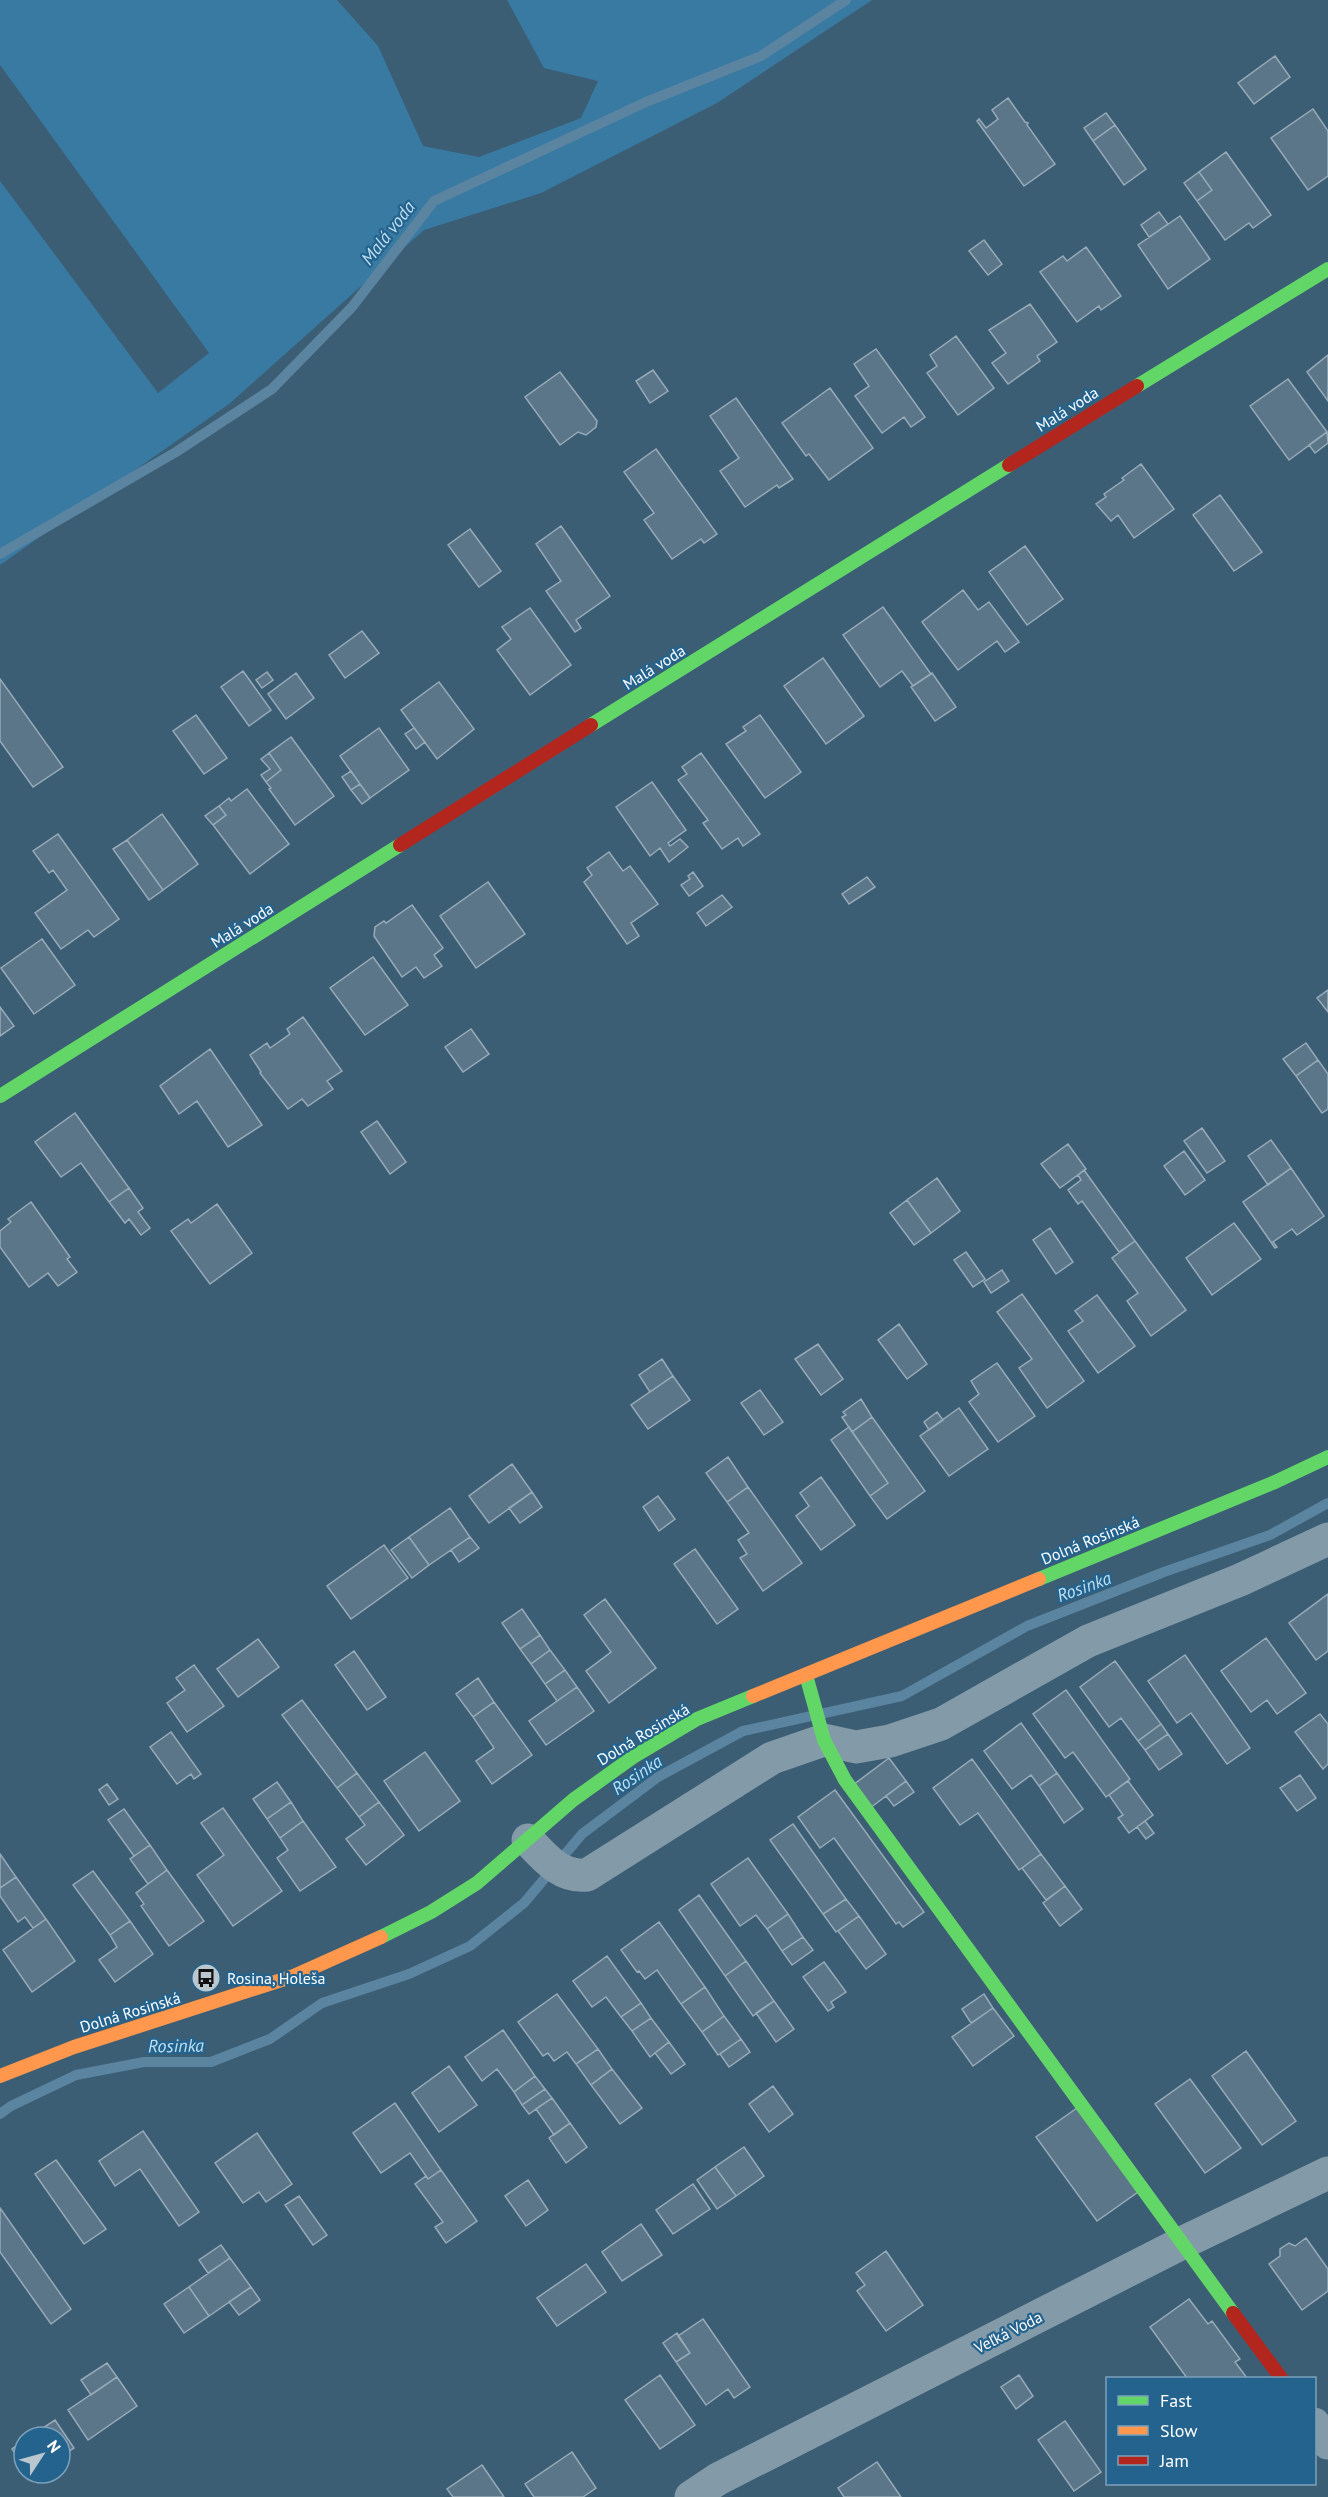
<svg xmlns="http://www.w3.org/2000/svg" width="1328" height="2497" viewBox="0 0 1328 2497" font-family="'PT Sans',sans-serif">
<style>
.green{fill:#397aa3}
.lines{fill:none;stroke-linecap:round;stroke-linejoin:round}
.stream{stroke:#5a84a0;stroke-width:10}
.building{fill:#5b7688;stroke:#97aab8;stroke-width:1.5}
.street{stroke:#839aa9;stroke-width:33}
.fast{stroke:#63d668;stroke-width:14}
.slow{stroke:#ff974d;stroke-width:14}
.jam{stroke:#b3261e;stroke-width:14}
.labels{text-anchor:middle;stroke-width:4.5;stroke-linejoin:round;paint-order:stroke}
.street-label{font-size:16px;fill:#fff;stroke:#24638d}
.poi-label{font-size:16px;fill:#fff;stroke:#24638d;text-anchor:start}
.water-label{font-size:18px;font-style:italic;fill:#bfdff2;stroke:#24638d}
</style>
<rect width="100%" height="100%" fill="#3c5e75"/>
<path class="green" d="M0,0H337L378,46L423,146L479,157L581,118L598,81L544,68L507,0H872L717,103L541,193L424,230L229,404L0,565V181L158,393L209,353L0,65Z"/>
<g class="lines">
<path class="stream" d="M0,554L176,452L272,389L352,307L434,201L646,102L761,56L846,0
M0,2114L11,2106L76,2075L144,2062H211L270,2039L322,2003L409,1974L470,1946L524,1903L582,1834L658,1777L743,1731L902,1696L1027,1626L1164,1572L1270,1535L1328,1503"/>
</g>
<path class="building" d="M1275,56L1290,77L1254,104L1238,83Z
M1008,98L1025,122L1028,123L1027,125L1055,164L1024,186L977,121L979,119L986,128L998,119L992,110Z
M1313,109L1328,131V176L1308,190L1271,138Z
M1106,113L1115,125L1093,141L1084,128Z
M1115,125L1146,169L1124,185L1093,141Z
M1226,152L1271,215L1253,228L1249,223L1225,240L1197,201L1212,190L1199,172Z
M1199,172L1212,190L1197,201L1184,183Z
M1159,212L1168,224L1149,237L1141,225Z
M1180,216L1210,259L1168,289L1138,245Z
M984,240L1002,264L988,275L969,251Z
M1086,247L1121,296L1101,310L1099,306L1077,322L1040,272L1063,256L1067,261Z
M1030,304L1057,342L1037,356L1040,361L1008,384L992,363L1006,353L989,330Z
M956,336L994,388L958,415L927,373L937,366L930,355Z
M876,349L925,417L911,427L904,417L882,433L855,396L869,386L854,364Z
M1328,355V401L1307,372Z
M653,370L668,391L650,403L636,381Z
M560,372L597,421L596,427L586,435L578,432L560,445L525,397Z
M1288,379L1327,432L1289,460L1250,406Z
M830,388L873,448L829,480L809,454L806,456L782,423Z
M736,398L793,479L779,488L777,485L745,507L720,471L739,458L710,416Z
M1327,432L1328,443L1315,453L1309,445Z
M656,449L717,534L704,543L701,539L672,559L644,520L654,513L624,472Z
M1141,464L1174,509L1134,538L1118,515L1111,521L1096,504L1106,497L1104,494L1124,480L1122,478Z
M1220,495L1262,552L1234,571L1193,515Z
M561,526L610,596L576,620L581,628L575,632L546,591L561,581L536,544Z
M470,529L501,571L479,587L448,545Z
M1025,546L1063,599L1027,625L989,572Z
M963,590L978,610L989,602L1019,642L1005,652L997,641L958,670L922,622Z
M883,607L931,674L913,686L902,671L880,687L843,635Z
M530,608L571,665L530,695L497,650L511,639L502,627Z
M362,631L379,653L345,678L329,655Z
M823,658L864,716L826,744L784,686Z
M243,671L271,710L249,726L221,687Z
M267,672L273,680L262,688L256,680Z
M296,673L314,698L286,719L268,694Z
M932,673L956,707L935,721L911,687Z
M0,679L63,767L33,787L0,741Z
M439,682L474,729L437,759L401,710Z
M196,715L227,758L204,774L173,731Z
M760,715L801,772L765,798L726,744L746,731L743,727Z
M379,728L409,770L370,798L340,756Z
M414,728L425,742L416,749L405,734Z
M291,737L334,796L295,825L269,789L271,788L266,782L281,770L269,753Z
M269,753L281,770L266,782L261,775L270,769L261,759Z
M701,753L760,834L743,846L738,838L722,849L703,823L708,820L678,780L687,774L682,767Z
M351,771L360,784L351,790L342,777Z
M652,782L686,830L668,843L670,846L680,839L688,847L669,862L660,848L650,856L616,807Z
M360,784L370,798L362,804L351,790Z
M247,789L289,844L250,874L213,825L226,815L219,806L229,798L231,801Z
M219,806L226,815L213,825L205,816Z
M162,814L198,864L163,890L127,840Z
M58,834L119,919L94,937L88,930L61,949L35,913L67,890L53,870L49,873L33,851Z
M127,840L163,890L149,900L113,849Z
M609,852L623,871L630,866L658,904L631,923L639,936L627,944L584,882L592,875L587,868Z
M693,872L703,886L689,896L681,885L690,879L688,876Z
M867,877L875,887L849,904L842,894Z
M488,882L525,934L476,968L440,916Z
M722,895L732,907L706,926L697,913Z
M412,905L443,948L434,955L442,966L424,978L416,967L402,977L374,936L375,927L384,921L386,923Z
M42,939L75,985L34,1014L1,968Z
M373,957L408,1005L365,1035L330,988Z
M1328,990V1012L1317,998Z
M0,1007L14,1026L0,1036Z
M303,1017L342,1071L327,1081L333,1089L308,1106L302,1099L288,1109L260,1073L261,1072L250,1055L267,1043L270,1048L290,1034L287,1029Z
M471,1029L489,1054L463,1072L445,1047Z
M1306,1043L1318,1060L1296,1076L1283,1059Z
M210,1049L262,1125L228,1147L197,1101L179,1114L160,1086Z
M1318,1060L1328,1074V1109L1322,1113L1296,1076Z
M75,1113L129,1188L109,1202L81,1163L61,1177L35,1142Z
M377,1121L406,1162L390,1174L361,1132Z
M1202,1128L1225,1161L1207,1173L1184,1141Z
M1271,1140L1291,1168L1268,1185L1248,1156Z
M1068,1144L1086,1169L1060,1188L1041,1164Z
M1184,1151L1205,1180L1185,1195L1164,1166Z
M1291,1168L1324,1216L1297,1235L1292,1229L1273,1242L1277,1247L1275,1248L1243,1202Z
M1084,1170L1135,1241L1119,1252L1082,1201L1078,1204L1068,1190L1081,1180L1078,1175Z
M937,1178L960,1211L931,1233L907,1200Z
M129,1188L143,1208L138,1212L150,1228L141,1235L129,1219L125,1223L109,1202Z
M907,1200L931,1233L914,1245L890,1213Z
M31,1202L70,1257L67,1259L77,1272L58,1286L48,1273L29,1287L0,1247V1231L11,1222L8,1219Z
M217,1204L252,1253L210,1284L171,1231L188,1219L191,1223Z
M1234,1223L1261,1259L1212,1295L1186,1258Z
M1050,1228L1073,1262L1056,1274L1033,1240Z
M1135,1241L1186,1310L1151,1336L1127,1301L1138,1293L1112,1258Z
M966,1252L985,1279L973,1287L954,1260Z
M1002,1270L1009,1281L991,1293L984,1282Z
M1022,1294L1084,1381L1047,1408L1019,1368L1032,1359L997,1312Z
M1097,1295L1135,1346L1098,1373L1068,1331L1083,1321L1075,1311Z
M899,1324L927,1364L907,1379L878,1340Z
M818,1344L843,1379L821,1395L795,1359Z
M662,1359L673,1376L650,1392L639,1375Z
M997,1363L1035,1416L998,1442L969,1402L979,1394L971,1381Z
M673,1376L690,1400L648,1429L631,1405Z
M760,1390L783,1422L764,1435L741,1403Z
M861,1399L872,1417L852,1432L842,1417L846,1415L843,1412Z
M959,1408L988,1449L949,1476L920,1436Z
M937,1412L943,1420L929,1430L924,1422Z
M872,1417L925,1491L887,1519L870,1496L888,1483L852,1432Z
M849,1427L888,1483L870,1496L831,1440Z
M728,1457L748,1487L727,1502L706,1473Z
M512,1464L532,1492L489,1523L469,1496Z
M821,1477L855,1525L821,1550L796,1516L809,1506L800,1493Z
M748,1487L802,1563L763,1591L740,1558L747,1554L738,1540L749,1533L727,1502Z
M532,1492L542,1507L520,1523L509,1508Z
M658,1496L675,1519L659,1531L643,1507Z
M450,1508L470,1537L429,1565L409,1537Z
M409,1537L429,1565L412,1578L391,1550Z
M470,1537L479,1548L459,1562L451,1550Z
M384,1545L408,1578L351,1619L327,1586Z
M695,1549L738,1609L717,1624L674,1564Z
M1328,1594V1651L1316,1660L1289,1623Z
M605,1599L656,1668L609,1703L586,1671L611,1652L584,1615Z
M522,1609L540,1635L520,1649L502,1623Z
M540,1635L550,1650L531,1664L520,1649Z
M1266,1638L1306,1693L1277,1714L1267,1700L1251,1712L1221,1671Z
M258,1639L279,1667L238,1697L217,1669Z
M550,1650L565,1670L545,1684L531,1664Z
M354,1651L386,1697L367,1710L335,1665Z
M1185,1655L1250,1748L1227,1764L1191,1713L1177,1723L1148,1681Z
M1115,1661L1161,1724L1138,1741L1121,1718L1109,1727L1080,1687Z
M194,1665L224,1706L187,1732L167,1703L185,1690L176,1678Z
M565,1670L577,1687L557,1701L545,1684Z
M478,1678L494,1702L473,1717L456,1694Z
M577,1687L594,1711L546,1745L529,1721Z
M1066,1690L1130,1779L1106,1797L1073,1752L1065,1758L1033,1714Z
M302,1700L357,1773L337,1788L282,1715Z
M494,1702L532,1755L492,1784L476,1761L494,1748L473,1717Z
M1320,1714L1328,1724V1764L1323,1769L1295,1732Z
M1021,1723L1057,1773L1039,1786L1031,1775L1012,1789L984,1751Z
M1161,1724L1168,1734L1145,1750L1138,1741Z
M171,1732L201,1774L194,1779L191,1774L177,1784L150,1747Z
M1168,1734L1182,1754L1159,1770L1145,1750Z
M425,1752L460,1801L419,1831L384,1781Z
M889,1758L906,1781L870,1808L853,1785Z
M972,1759L1041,1854L1019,1870L978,1813L960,1825L933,1788Z
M357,1773L379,1802L359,1817L337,1788Z
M1057,1773L1083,1809L1064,1823L1039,1786Z
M1300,1775L1316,1798L1297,1811L1280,1788Z
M906,1781L914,1792L894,1806L886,1796Z
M1128,1781L1153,1815L1129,1833L1118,1818L1123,1815L1109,1795Z
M277,1782L291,1802L267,1819L253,1799Z
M107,1784L118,1799L109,1805L99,1790Z
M835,1790L924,1912L903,1927L899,1922L896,1924L834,1838L820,1848L798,1817Z
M291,1802L303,1821L280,1838L267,1819Z
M379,1802L404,1835L366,1865L346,1839L365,1825L359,1817Z
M223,1808L282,1891L233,1926L197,1875L224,1855L201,1823Z
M124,1809L150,1845L134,1856L108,1820Z
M303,1821L336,1867L300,1891L277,1858L288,1850L280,1838Z
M1145,1821L1154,1833L1146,1839L1137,1827Z
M793,1824L846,1899L823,1914L770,1840Z
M150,1845L167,1870L148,1884L130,1859Z
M0,1854L16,1877L0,1888Z
M1041,1854L1065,1886L1046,1900L1022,1868Z
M748,1858L788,1914L767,1929L756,1915L740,1926L711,1884Z
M167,1870L204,1921L169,1946L141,1906L144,1904L136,1893Z
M93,1871L130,1921L110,1935L73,1885Z
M16,1877L46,1919L33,1928L25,1917L18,1922L0,1896V1888Z
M1065,1886L1082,1909L1060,1926L1043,1903Z
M699,1895L746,1961L725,1976L679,1910Z
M846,1899L859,1916L836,1932L823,1914Z
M788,1914L803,1937L782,1951L767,1929Z
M859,1916L886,1954L866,1969L838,1931Z
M46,1919L75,1961L32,1992L3,1950Z
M130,1921L153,1954L115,1982L99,1960L117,1947L110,1935Z
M659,1922L705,1987L681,2004L657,1970L645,1979L639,1971L637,1972L621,1950Z
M803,1937L813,1950L792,1965L782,1951Z
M607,1956L641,2003L621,2017L606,1997L592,2007L573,1981Z
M746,1961L774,2001L753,2016L725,1976Z
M824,1962L846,1992L831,2002L834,2007L828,2011L803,1977Z
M705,1987L724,2016L702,2032L681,2004Z
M557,1994L598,2049L576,2064L567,2052L554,2061L548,2053L543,2056L518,2022Z
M984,1994L993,2008L971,2023L962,2009Z
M774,2001L794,2029L776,2042L756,2013Z
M641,2003L651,2018L632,2031L621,2017Z
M993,2008L1014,2036L973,2066L952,2037Z
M724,2016L741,2039L718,2055L702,2032Z
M651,2018L669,2042L650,2057L632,2031Z
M503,2030L535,2076L514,2092L497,2069L482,2081L465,2057Z
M741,2039L750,2052L729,2067L720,2054Z
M669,2042L685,2064L671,2074L655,2053Z
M598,2049L612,2069L591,2085L576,2064Z
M1246,2051L1296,2121L1262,2145L1212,2076Z
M449,2066L477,2105L439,2132L412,2093Z
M612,2069L642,2108L620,2124L591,2085Z
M535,2076L545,2089L522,2105L514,2092Z
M1190,2079L1241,2148L1205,2173L1155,2104Z
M773,2086L793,2114L769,2132L749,2104Z
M545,2089L552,2098L529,2114L522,2105Z
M552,2098L570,2123L554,2135L536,2109Z
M395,2103L441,2170L428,2179L410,2153L381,2173L353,2133Z
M1077,2108L1138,2192L1097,2221L1036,2137Z
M570,2123L587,2147L566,2163L549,2138Z
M143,2131L199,2212L179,2226L140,2169L115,2186L99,2161Z
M257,2133L292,2184L266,2202L259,2192L243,2203L215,2163Z
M744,2147L764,2176L736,2196L715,2167Z
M56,2160L106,2229L84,2244L35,2174Z
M715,2167L736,2196L717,2209L697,2180Z
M441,2170L477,2221L446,2243L435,2227L443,2222L415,2184L426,2176L428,2179Z
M528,2180L548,2210L526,2226L505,2196Z
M693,2184L710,2209L673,2234L656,2210Z
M299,2196L327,2235L313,2245L285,2205Z
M0,2208L71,2309L51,2324L0,2252Z
M641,2224L662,2255L622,2281L602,2252Z
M1306,2238L1328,2269V2291L1302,2310L1269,2264L1280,2256V2249L1289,2243L1295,2246Z
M221,2245L230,2258L208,2273L199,2260Z
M886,2251L923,2305L886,2331L857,2291L865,2285L856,2273Z
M230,2258L251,2287L209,2316L189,2287Z
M586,2264L606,2292L557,2326L537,2298Z
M189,2287L209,2316L184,2333L164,2304Z
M251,2287L260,2300L239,2315L229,2302Z
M1189,2299L1208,2324L1212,2321L1240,2359L1235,2362L1247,2378H1187L1150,2327Z
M703,2319L750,2387L734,2398L728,2389L706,2405L676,2362L690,2353L678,2336Z
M677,2333L690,2353L676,2362L663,2343Z
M107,2363L117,2377L91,2395L81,2380Z
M660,2375L695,2425L660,2449L625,2400Z
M1019,2375L1033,2396L1016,2409L1001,2387Z
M117,2377L137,2406L88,2440L68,2410Z
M55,2420L74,2448L60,2457V2437H29Z
M1065,2421L1101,2472L1074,2491L1038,2440Z
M24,2440V2467L12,2449Z
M572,2452L596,2488L583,2497H534L525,2484Z
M877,2462L901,2497H844L838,2488Z
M482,2465L504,2497H453L447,2489Z"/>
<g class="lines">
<path class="street" d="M528,1840C545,1858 561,1878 587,1875L772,1758L824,1740L856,1747L890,1741L941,1724L1088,1641L1240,1580L1328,1539
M1314,2424L1328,2443
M691,2497L718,2479L1182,2243L1328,2173"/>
<path class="fast" d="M1137,386L1328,269
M591,725L1009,465
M0,1096L400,845
M1039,1579L1275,1482L1328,1457
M806,1675L824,1740L845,1780L1233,2313
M381,1937L431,1912L477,1883L573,1800L633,1757L697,1719L753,1696"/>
<path class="slow" d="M753,1696L1039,1579
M0,2076L74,2047L294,1976L381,1937"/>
<path class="jam" d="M1009,465L1137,386
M400,845L591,725
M1233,2313L1281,2378"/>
</g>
<defs>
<g id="bus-disc" transform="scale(1.5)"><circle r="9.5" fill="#bbc7cf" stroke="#24638d"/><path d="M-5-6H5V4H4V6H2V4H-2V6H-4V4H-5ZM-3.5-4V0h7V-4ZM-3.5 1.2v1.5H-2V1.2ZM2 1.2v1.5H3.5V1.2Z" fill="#111"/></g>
</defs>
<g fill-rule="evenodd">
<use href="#bus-disc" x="206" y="1978"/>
</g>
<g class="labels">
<g class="street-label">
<text transform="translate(1067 409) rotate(-32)" y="6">Malá voda</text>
<text transform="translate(654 667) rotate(-32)" y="6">Malá voda</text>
<text transform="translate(242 925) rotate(-32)" y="6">Malá voda</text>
<text transform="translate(1090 1540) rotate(-22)" y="6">Dolná Rosinská</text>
<text transform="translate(643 1734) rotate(-31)" y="6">Dolná Rosinská</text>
<text transform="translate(130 2012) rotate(-17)" y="6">Dolná Rosinská</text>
<text transform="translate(1008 2332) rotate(-27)" y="6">Veľká Voda</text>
</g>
<g class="poi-label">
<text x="227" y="1984">Rosina, Holeša</text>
</g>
<g class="water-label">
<text transform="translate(388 233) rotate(-52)" y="6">Malá voda</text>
<text transform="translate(1084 1587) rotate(-20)" y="6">Rosinka</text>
<text transform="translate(637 1775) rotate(-34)" y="6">Rosinka</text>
<text transform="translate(176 2046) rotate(-1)" y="6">Rosinka</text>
</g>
</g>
<rect x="1106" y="2377" width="210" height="108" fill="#24638d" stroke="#7ca1bb" stroke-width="1.5"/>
<rect x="1118" y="2396" width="30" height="9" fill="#63d668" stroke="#7ca1bb" stroke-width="1.5"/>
<text x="1160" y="2407" font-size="18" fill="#ffffff">Fast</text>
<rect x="1118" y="2426" width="30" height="9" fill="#ff974d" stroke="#7ca1bb" stroke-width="1.5"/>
<text x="1160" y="2437" font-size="18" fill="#ffffff">Slow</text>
<rect x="1118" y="2456" width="30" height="9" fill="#b3261e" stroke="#7ca1bb" stroke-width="1.5"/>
<text x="1160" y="2467" font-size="18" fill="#ffffff">Jam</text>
<g transform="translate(42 2455) rotate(54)"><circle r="28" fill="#24638d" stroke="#7ca1bb" stroke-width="1.5"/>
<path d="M0-4.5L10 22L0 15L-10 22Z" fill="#bbc7cf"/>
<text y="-9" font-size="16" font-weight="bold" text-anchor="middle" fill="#ffffff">N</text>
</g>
</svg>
